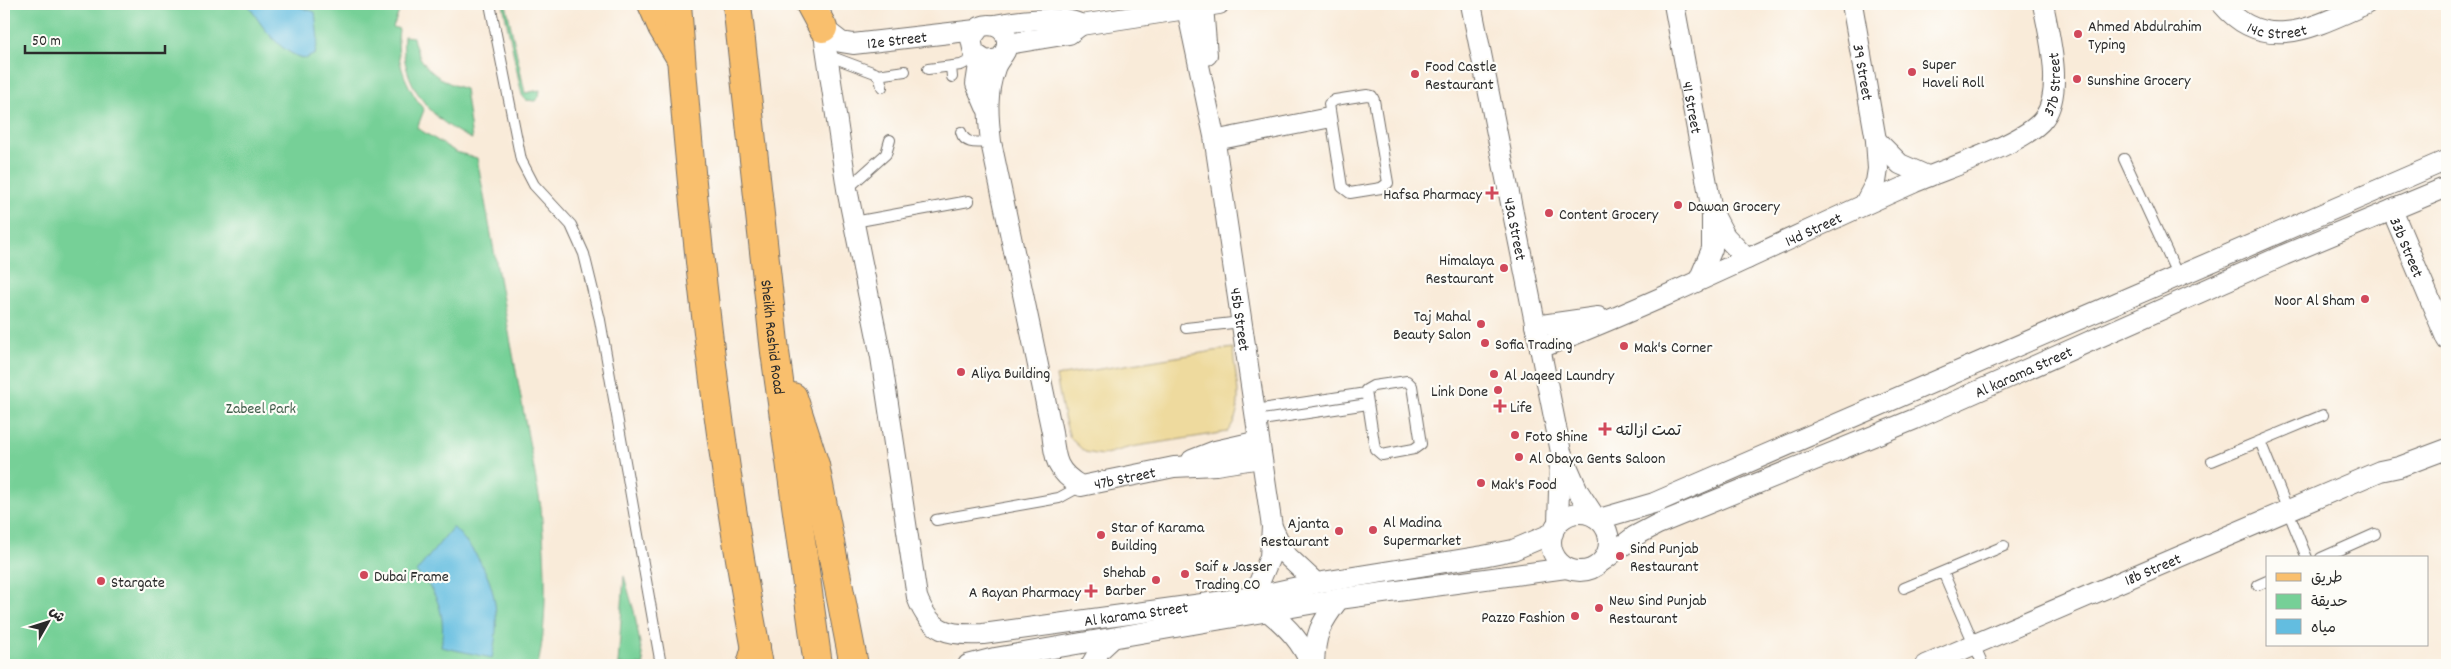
<svg xmlns="http://www.w3.org/2000/svg" width="2451" height="669" viewBox="0 0 2451 669" font-family="Dekko,'Playpen Sans Arabic',sans-serif">
<style>
.green{fill:#76d097;stroke:#507e61}
.sand{fill:#eeda9e;stroke:#8c8264}
.water{fill:#63bde0;stroke:#477486}
.lines{fill:none;stroke-linecap:round;stroke-linejoin:round}
.service-casing{stroke:#736e68;stroke-width:12}
.minor-casing{stroke:#736e68;stroke-width:22}
.primary-casing{stroke:#736e68;stroke-width:30}
.trunk-casing{stroke:#736e68;stroke-width:30}
.motorway-casing{stroke:#736e68;stroke-width:30}
.service{stroke:#fff;stroke-width:10}
.minor{stroke:#fff;stroke-width:20}
.primary{stroke:#f9bf6d;stroke-width:28}
.trunk{stroke:#f9bf6d;stroke-width:28}
.motorway{stroke:#f9bf6d;stroke-width:28}
.poi-dot{fill:#d1495b;stroke:#fdfcf7;stroke-width:2}
.labels{text-anchor:middle;stroke-width:4.5;stroke-linejoin:round;paint-order:stroke}
.street-label{font-size:16px;fill:#2b2b2b;stroke:#fdfcf7}
.poi-label{font-size:16px;fill:#2b2b2b;stroke:#fdfcf7;text-anchor:start}
.park-label{font-size:16px;fill:#425d4b;stroke:#fdfcf7}
</style>
<rect width="100%" height="100%" fill="#fdfcf7"/>
<filter id="ink" filterUnits="userSpaceOnUse"><feTurbulence type="fractalNoise" baseFrequency=".02" numOctaves="2"/><feDisplacementMap in="SourceGraphic" scale="10" xChannelSelector="R" yChannelSelector="G"/><feConvolveMatrix kernelMatrix="1 2 1 2 8 2 1 2 1" color-interpolation-filters="sRGB"/></filter>
<filter id="wash" filterUnits="userSpaceOnUse"><feTurbulence type="fractalNoise" baseFrequency=".0096" numOctaves="4" result="noise"/><feDisplacementMap in="SourceGraphic" scale="20" xChannelSelector="R" yChannelSelector="G"/><feGaussianBlur stdDeviation="1.12" result="paint"/><feColorMatrix in="noise" values="0 0 0 0 0 0 0 0 0 0 0 0 0 0 0 0 0 1.4 0 .05"/><feComposite in="paint" operator="in"/></filter>
<g filter="url(#wash)">
<rect width="100%" height="100%" fill="#f9ebd9"/>
<path class="green" d="M4,4H402L393,27L399,29C395,61 405,84 424,110L417,128L456,152L477,158L541,507C545,559 549,613 538,665H4Z
M503,4H506L525,93L540,90L539,97L535,101L526,100L522,95Z
M404,36L413,37C418,66 438,81 465,89L472,139C432,122 399,82 404,36Z
M624,576L634,611L644,665H618Z"/>
<path class="sand" d="M1233,348C1234,376 1247,409 1227,432L1131,447L1102,455L1085,452L1070,438L1064,417L1056,376Z"/>
<path class="water" d="M248,4H291L315,12L318,39L315,54L305,59C279,52 261,26 248,4Z
M453,527C491,566 504,604 492,658L441,647C446,617 439,592 416,572Z"/>
</g>
<g filter="url(#ink)">
<g class="lines">
<g class="service-casing">
<path id="service" d="M490,4L521,160L534,185L571,225L584,254L600,320L661,665
M827,55L875,73L880,78L882,87
M951,67L952,77
M928,69L961,65L977,57
M877,75L905,71
M1367,95L1372,96L1374,100L1388,183L1381,188L1350,193L1342,187L1329,104L1335,100Z
M961,132C965,146 979,142 991,142
M1214,136L1329,113
M1215,145L1331,122
M2124,159L2178,276
M847,189L886,154L890,140
M854,222L969,201
M1186,328L1242,322
M1407,381L1412,386L1421,444L1414,449L1382,455L1375,449L1366,390L1373,386Z
M1255,410L1366,393
M1256,421L1368,404
M2260,441L2307,558
M2212,461L2323,415
M936,520L1059,498L1081,486
M2321,558L2375,534
M1943,572L1983,665
M2258,585L2267,581
M1904,588L2004,546"/>
</g>
<g class="minor-casing">
<g id="minor">
<path id="s1" d="M1471,4L1561,452L1578,491L1595,517"/>
<path id="s2" d="M1674,4L1712,211V249L1699,280"/>
<path id="s3" d="M1852,4L1876,140L1878,169L1876,182L1864,205"/>
<path id="s4" d="M2222,4C2265,55 2316,26 2366,4"/>
<path d="M1203,6L1207,55"/>
<path id="s5" d="M1187,9L1214,136L1272,527L1270,557L1253,597"/>
<path id="s6" d="M821,14L847,189L881,357L917,597C930,632 948,636 983,634L1253,597L1316,583L1483,556L1513,550L1553,533"/>
<path d="M995,25C1015,21 1064,14 1081,25L1219,4"/>
<path id="s7" d="M823,28L841,42L853,44L976,30"/>
<path d="M1007,44L1069,34L1081,25"/>
<path d="M980,58L976,84L986,107"/>
<path id="s8" d="M998,59L986,61L974,53L971,39L980,27C992,22 1008,28 1007,44C1007,53 998,59 995,68C986,93 988,116 991,142L1052,432C1055,459 1056,472 1081,486L1174,467L1216,465L1261,458"/>
<path d="M1876,140L1900,164L1927,176"/>
<path id="s9" d="M2392,210L2447,340"/>
<path d="M1714,215L1725,236L1747,259"/>
<path d="M1535,326L1598,317"/>
<path id="s10" d="M1540,348C1667,299 1789,238 1913,183C1944,169 2027,143 2044,118C2064,91 2049,35 2043,4"/>
<path d="M1192,460L1215,451L1259,441"/>
<circle cx="1580" cy="542" r="29"/>
<path d="M1599,519L1654,503L2447,160"/>
<path d="M1558,523L1560,459"/>
<path d="M1273,529L1285,554L1316,583"/>
<path id="s11" d="M1604,560L1635,536L1658,524L1915,419L2284,255L2447,187"/>
<path d="M1269,612C1288,628 1302,642 1311,665"/>
<path d="M968,665L995,658L1339,599L1566,568"/>
<path d="M1091,665L1100,650L1113,638"/>
<path d="M1314,665C1315,634 1320,624 1339,599"/>
<path id="s12" d="M1926,665L2380,471L2399,467L2447,449"/>
</g>
</g>
<g class="primary-casing">
<path id="primary" d="M652,4L662,27L680,57
M810,4L823,28"/>
</g>
<g class="trunk-casing">
<g id="trunk">
<path d="M677,4C693,225 717,448 759,665"/>
<path id="s13" d="M737,4L775,352L818,665"/>
<path d="M793,397L815,465L854,665"/>
</g>
</g>
<g class="motorway-casing">
<path id="motorway" d="M751,665L756,647"/>
</g>
<use href="#service" class="service"/>
<use href="#minor" class="minor"/>
<use href="#primary" class="primary"/>
<use href="#trunk" class="trunk"/>
<use href="#motorway" class="motorway"/>
</g>
</g>
<g class="poi-dot">
<circle cx="2078" cy="34" r="5"/>
<circle cx="1912" cy="72" r="5"/>
<circle cx="1415" cy="74" r="5"/>
<circle cx="2077" cy="79" r="5"/>
<path d="M1489.5 185.5h5v5h5v5h-5v5h-5v-5h-5v-5h5z"/>
<circle cx="1678" cy="205" r="5"/>
<circle cx="1549" cy="213" r="5"/>
<circle cx="1504" cy="268" r="5"/>
<circle cx="2365" cy="299" r="5"/>
<circle cx="1481" cy="324" r="5"/>
<circle cx="1485" cy="343" r="5"/>
<circle cx="1624" cy="346" r="5"/>
<circle cx="961" cy="372" r="5"/>
<circle cx="1494" cy="374" r="5"/>
<circle cx="1498" cy="390" r="5"/>
<path d="M1497.5 398.5h5v5h5v5h-5v5h-5v-5h-5v-5h5z"/>
<path d="M1602.5 421.5h5v5h5v5h-5v5h-5v-5h-5v-5h5z"/>
<circle cx="1515" cy="435" r="5"/>
<circle cx="1519" cy="457" r="5"/>
<circle cx="1481" cy="483" r="5"/>
<circle cx="1373" cy="530" r="5"/>
<circle cx="1339" cy="531" r="5"/>
<circle cx="1101" cy="535" r="5"/>
<circle cx="1620" cy="556" r="5"/>
<circle cx="1185" cy="574" r="5"/>
<circle cx="364" cy="575" r="5"/>
<circle cx="1156" cy="580" r="5"/>
<circle cx="101" cy="581" r="5"/>
<path d="M1088.5 583.5h5v5h5v5h-5v5h-5v-5h-5v-5h5z"/>
<circle cx="1599" cy="608" r="5"/>
<circle cx="1575" cy="616" r="5"/>
</g>
<g class="labels">
<g class="street-label">
<text dy="6" stroke="none"><textPath href="#s4" startOffset="64">14c Street</textPath></text>
<text dy="6" stroke="none"><textPath href="#s7" startOffset="79">12e Street</textPath></text>
<text dy="6" stroke="none"><textPath href="#s3" startOffset="69">39 Street</textPath></text>
<text dy="6" stroke="none"><textPath href="#s10" startOffset="591">37b Street</textPath></text>
<text dy="6" stroke="none"><textPath href="#s2" startOffset="105">41 Street</textPath></text>
<text dy="6" stroke="none"><textPath href="#s1" startOffset="229">43a Street</textPath></text>
<text dy="6" stroke="none"><textPath href="#s10" startOffset="298">14d Street</textPath></text>
<text dy="6" stroke="none"><textPath href="#s9" startOffset="40">33b Street</textPath></text>
<text dy="6" stroke="none"><textPath href="#s5" startOffset="315">45b Street</textPath></text>
<text dy="6" stroke="none"><textPath href="#s13" startOffset="335">Sheikh Rashid Road</textPath></text>
<text dy="6" stroke="none"><textPath href="#s11" startOffset="461">Al karama Street</textPath></text>
<text dy="6" stroke="none"><textPath href="#s8" startOffset="602">47b Street</textPath></text>
<text dy="6" stroke="none"><textPath href="#s12" startOffset="246">18b Street</textPath></text>
<text dy="6" stroke="none"><textPath href="#s6" startOffset="829">Al karama Street</textPath></text>
</g>
<g class="poi-label">
<text x="2088" y="31">Ahmed Abdulrahim<tspan x="2088" dy="18">Typing</tspan></text>
<text x="1922" y="69">Super<tspan x="1922" dy="18">Haveli Roll</tspan></text>
<text x="1425" y="71">Food Castle<tspan x="1425" dy="18">Restaurant</tspan></text>
<text x="2087" y="85">Sunshine Grocery</text>
<text x="1482" y="199" text-anchor="end">Hafsa Pharmacy</text>
<text x="1688" y="211">Dawan Grocery</text>
<text x="1559" y="219">Content Grocery</text>
<text x="1494" y="265" text-anchor="end">Himalaya<tspan x="1494" dy="18">Restaurant</tspan></text>
<text x="2355" y="305" text-anchor="end">Noor Al Sham</text>
<text x="1471" y="321" text-anchor="end">Taj Mahal<tspan x="1471" dy="18">Beauty Salon</tspan></text>
<text x="1495" y="349">Sofia Trading</text>
<text x="1634" y="352">Mak's Corner</text>
<text x="971" y="378">Aliya Building</text>
<text x="1504" y="380">Al Jaqeed Laundry</text>
<text x="1488" y="396" text-anchor="end">Link Done</text>
<text x="1510" y="412">Life</text>
<text x="1616" y="435">تمت ازالته</text>
<text x="1525" y="441">Foto Shine</text>
<text x="1529" y="463">Al Obaya Gents Saloon</text>
<text x="1491" y="489">Mak's Food</text>
<text x="1383" y="527">Al Madina<tspan x="1383" dy="18">Supermarket</tspan></text>
<text x="1329" y="528" text-anchor="end">Ajanta<tspan x="1329" dy="18">Restaurant</tspan></text>
<text x="1111" y="532">Star of Karama<tspan x="1111" dy="18">Building</tspan></text>
<text x="1630" y="553">Sind Punjab<tspan x="1630" dy="18">Restaurant</tspan></text>
<text x="1195" y="571">Saif &amp; Jasser<tspan x="1195" dy="18">Trading CO</tspan></text>
<text x="1146" y="577" text-anchor="end">Shehab<tspan x="1146" dy="18">Barber</tspan></text>
<text x="374" y="581">Dubai Frame</text>
<text x="111" y="587">Stargate</text>
<text x="1081" y="597" text-anchor="end">A Rayan Pharmacy</text>
<text x="1609" y="605">New Sind Punjab<tspan x="1609" dy="18">Restaurant</tspan></text>
<text x="1565" y="622" text-anchor="end">Pazzo Fashion</text>
</g>
<g class="park-label">
<text x="261" y="413">Zabeel Park</text>
</g>
</g>
<rect width="2451" height="669" fill="none" stroke="#fdfcf7" stroke-width="20"/>
<rect x="2266" y="556" width="162" height="90" fill="#fdfcf7" stroke="#a9a8a5"/>
<rect x="2276" y="573" width="25" height="8" fill="#f9bf6d" stroke="#a9a8a5"/>
<text x="2311" y="582" font-size="15" fill="#2b2b2b">طريق</text>
<rect x="2276" y="594" width="25" height="15" fill="#76d097" stroke="#a9a8a5"/>
<text x="2311" y="606" font-size="15" fill="#2b2b2b">حديقة</text>
<rect x="2276" y="619" width="25" height="15" fill="#63bde0" stroke="#a9a8a5"/>
<text x="2311" y="632" font-size="15" fill="#2b2b2b">مياه</text>
<g transform="translate(48 622) rotate(51)" stroke="#fdfcf7" stroke-width="4" paint-order="stroke">
<path d="M0-4L9 19L0 12L-9 19Z" fill="#2b2b2b"/>
<text y="-8" font-size="14" font-weight="bold" text-anchor="middle" fill="#2b2b2b">ش</text>
</g>
<path d="M25 45v8h140v-8" fill="none" stroke="#2b2b2b" stroke-width="2.5"/>
<text x="32" y="45" font-size="15" fill="#2b2b2b" stroke="#fdfcf7" stroke-width="4" paint-order="stroke">50 m</text>
</svg>
